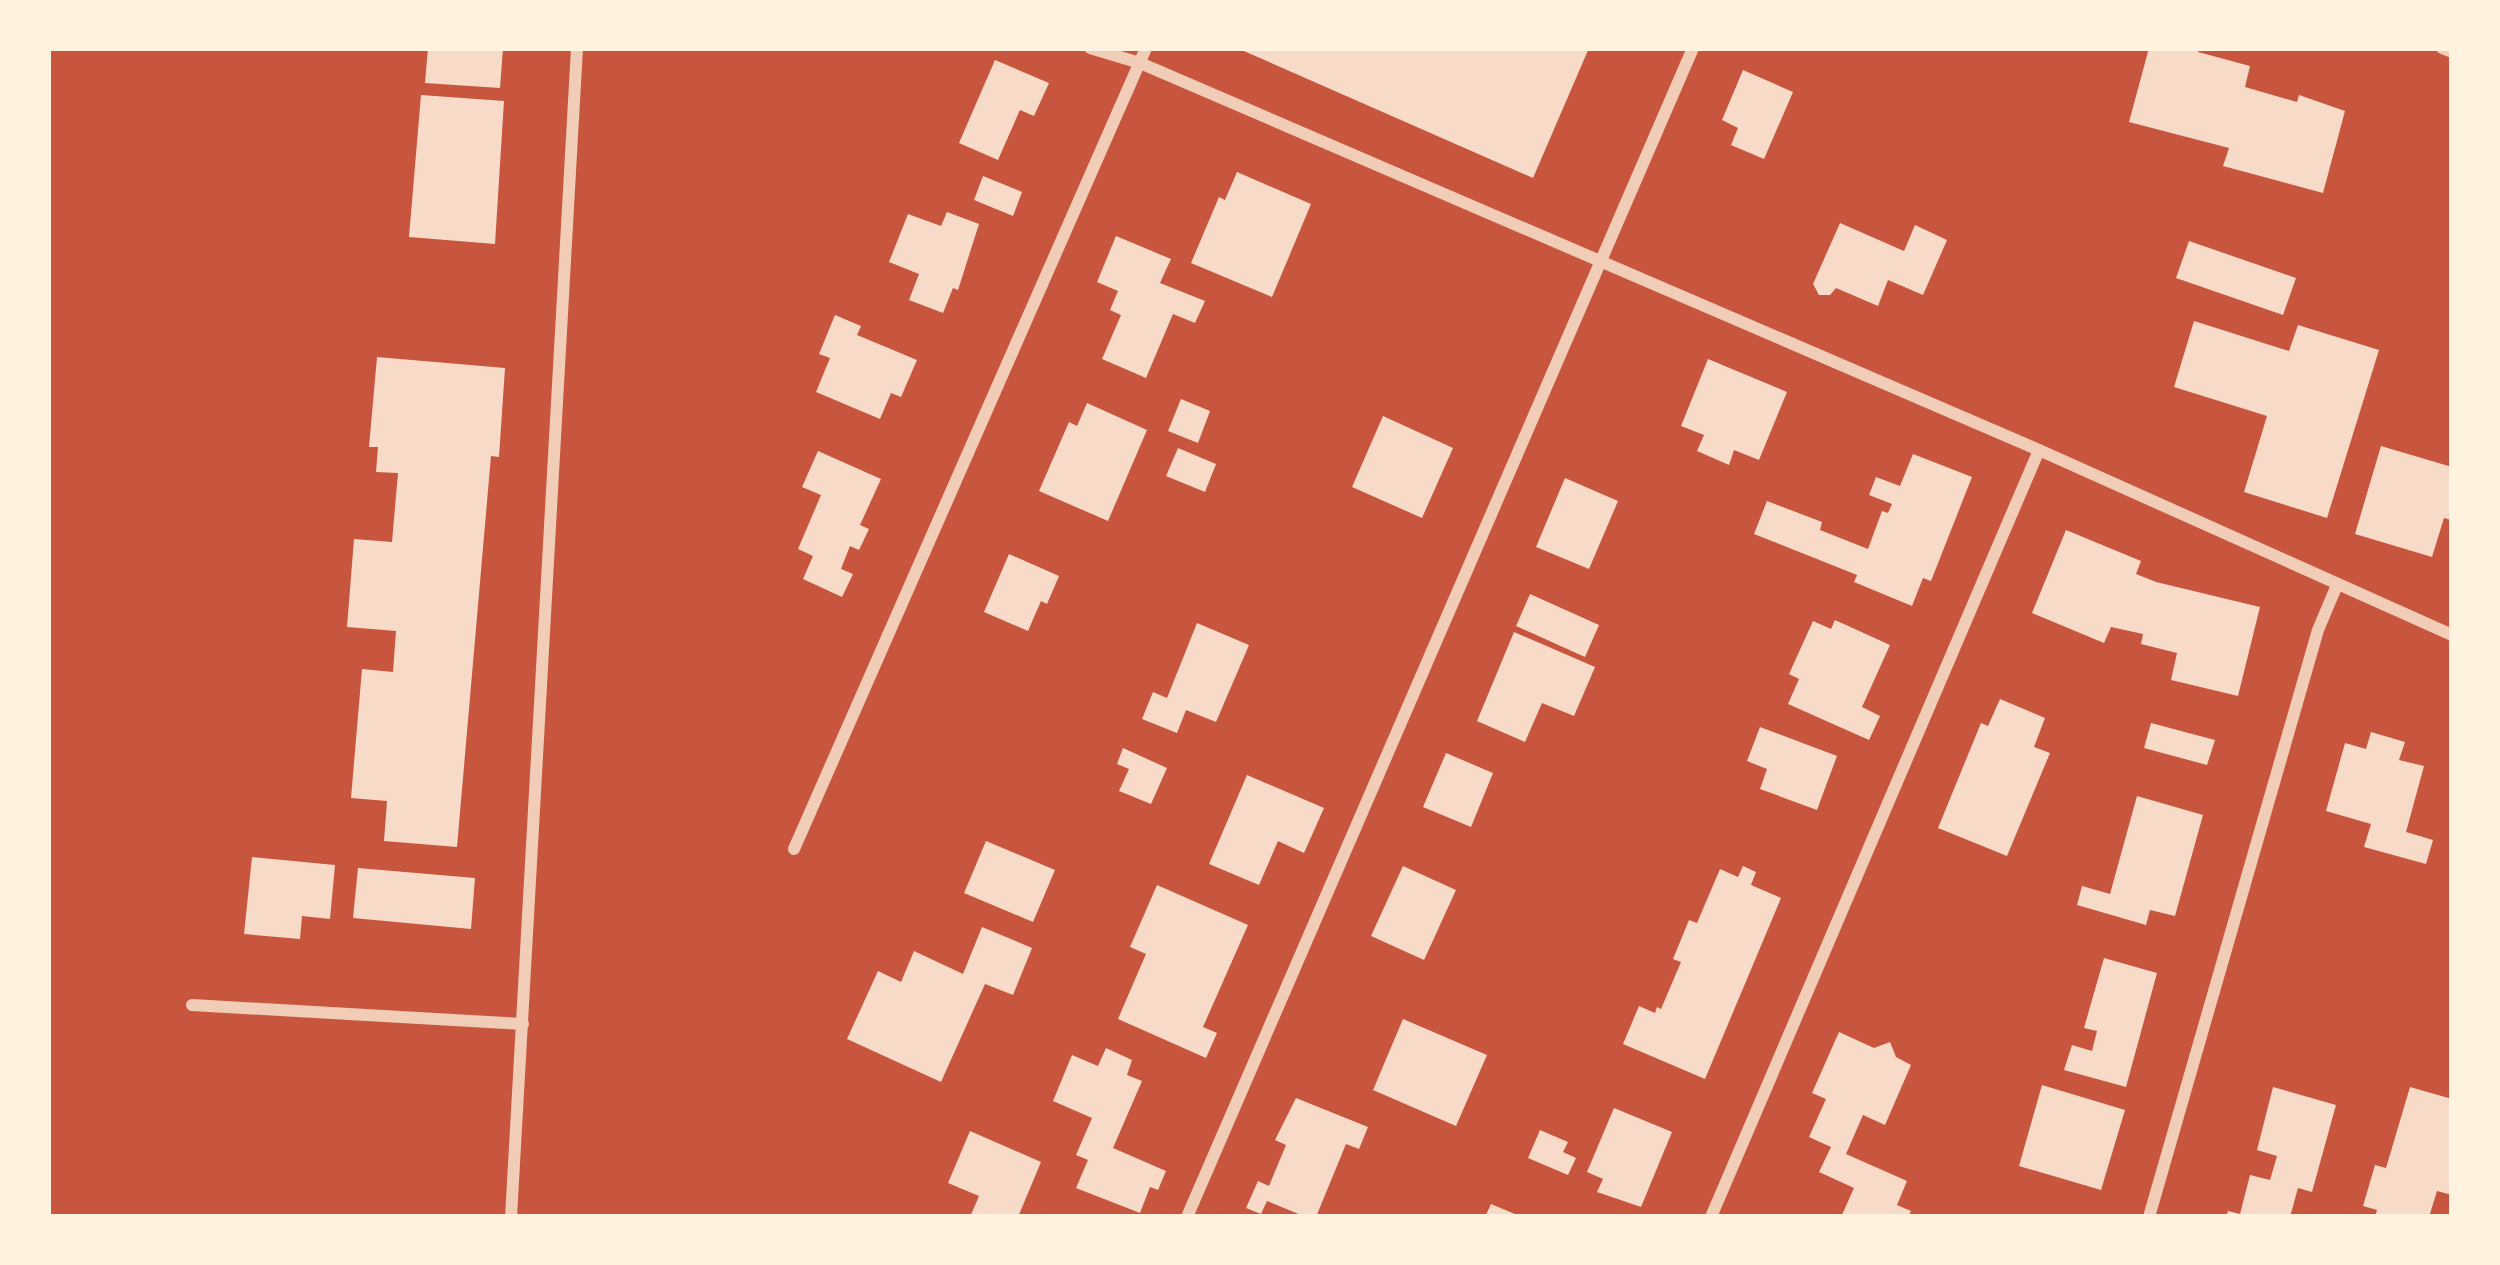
<svg xmlns="http://www.w3.org/2000/svg" width="2500" height="1265" viewBox="0 0 2500 1265" font-family="Ubuntu,sans-serif">
<style>
.building{fill:#f7dbc8}
.lines{fill:none;stroke-linecap:round;stroke-linejoin:round}
.minor{stroke:#f1ccb7;stroke-width:12}
</style>
<rect width="100%" height="100%" fill="#c8553d"/>
<path class="building" d="M428,48H503L500,88L425,83Z
M1237,48H1589L1533,178Z
M2149,48L2199,49L2198,52L2250,66L2245,87L2297,102L2299,95L2345,111L2323,193L2223,166L2229,148L2129,122Z
M995,60L1049,83L1034,116L1020,110L998,160L959,143Z
M1743,70L1793,92L1764,159L1731,145L1738,128L1722,120Z
M421,95L504,101L495,244L409,237Z
M1237,172L1311,204L1272,297L1191,263L1219,197L1225,200Z
M983,176L1022,192L1013,216L974,200Z
M947,212L979,224L958,290L953,288L943,313L909,300L919,274L889,262L908,214L941,226Z
M1840,223L1904,251L1915,225L1947,240L1923,295L1888,280L1878,306L1836,288L1830,295H1819L1813,284Z
M1116,236L1171,259L1160,283L1205,301L1195,323L1173,314L1146,378L1102,359L1121,315L1110,310L1118,291L1097,282Z
M2189,241L2296,278L2283,315L2176,278Z
M835,315L861,326L857,335L917,360L901,397L891,393L880,419L816,392L830,358L819,354Z
M2194,321L2289,351L2298,325L2379,350L2327,518L2244,492L2267,416L2174,387Z
M377,357L505,368L499,457L491,456L457,847L384,841L387,801L351,798L362,669L393,672L396,631L347,627L354,539L392,542L398,473L376,472L378,447H369Z
M1708,359L1787,392L1759,460L1734,450L1729,465L1697,451L1704,435L1681,426Z
M1181,399L1210,411L1198,443L1168,431Z
M1087,403L1147,430L1108,521L1039,491L1069,422L1077,426Z
M1383,416L1453,448L1422,518L1352,487Z
M2381,446L2452,467V517L2451,520L2444,518L2432,557L2355,534Z
M1178,448L1216,464L1205,492L1166,476Z
M818,451L881,479L860,525L869,529L859,550L850,546L841,569L853,574L842,597L803,579L813,556L798,549L821,495L802,487Z
M1913,454L1972,477L1931,581L1923,578L1912,606L1854,582L1857,575L1754,534L1767,501L1822,522L1820,530L1868,549L1882,511L1888,513L1892,504L1869,495L1876,477L1900,486Z
M1565,478L1618,501L1589,569L1536,547Z
M2066,530L2141,561L2136,574L2156,582L2260,607L2238,696L2171,680L2177,653L2141,644L2143,634L2111,627L2104,643L2032,613Z
M1009,554L1059,576L1047,604L1041,601L1028,631L984,612Z
M1530,594L1599,625L1585,657L1516,626Z
M1835,620L1890,645L1862,707L1880,716L1869,740L1788,704L1799,679L1789,674L1813,621L1831,629Z
M1197,623L1249,645L1216,722L1186,710L1177,733L1142,719L1153,692L1167,698Z
M1514,632L1595,667L1574,716L1542,703L1525,742L1477,721Z
M2000,699L2045,718L2034,747L2050,753L2007,856L1938,828L1981,723L1988,726Z
M2151,723L2215,740L2207,765L2144,748Z
M1760,727L1837,756L1817,810L1760,789L1767,769L1747,761Z
M2371,732L2405,742L2399,760L2424,766L2406,832L2433,840L2426,864L2364,847L2371,824L2326,811L2345,743L2366,749Z
M1123,748L1167,768L1151,804L1119,791L1129,769L1117,764Z
M1446,753L1493,773L1471,827L1423,807Z
M1247,775L1324,808L1304,853L1278,841L1259,885L1209,864Z
M2137,796L2203,815L2175,916L2150,910L2146,925L2077,905L2082,886L2110,894Z
M986,841L1055,870L1033,922L964,893Z
M252,857L335,865L330,919L302,916L300,939L244,934Z
M1403,866L1456,890L1424,960L1371,936Z
M1743,866L1756,872L1751,885L1781,898L1705,1079L1623,1044L1639,1006L1655,1013L1657,1007L1661,1009L1681,962L1673,959L1689,920L1697,923L1720,869L1738,877Z
M358,868L475,878L471,929L353,918Z
M1157,885L1248,925L1203,1027L1217,1033L1206,1058L1118,1019L1146,954L1130,947Z
M982,927L1032,948L1013,995L985,984L941,1082L847,1039L878,971L901,982L914,951L963,974Z
M2104,958L2157,973L2126,1087L2064,1070L2072,1045L2092,1051L2097,1031L2084,1028Z
M1403,1019L1487,1055L1456,1126L1373,1090Z
M1839,1032L1874,1048L1890,1042L1896,1057L1911,1065L1885,1125L1863,1115L1846,1154L1907,1181L1897,1205L1911,1211L1908,1217H1841L1854,1188L1819,1172L1831,1147L1809,1137L1826,1099L1812,1093Z
M1106,1048L1132,1060L1127,1075L1142,1081L1113,1148L1166,1171L1158,1190L1150,1187L1140,1213L1076,1188L1088,1160L1076,1155L1092,1118L1053,1101L1072,1055L1098,1066Z
M2042,1085L2125,1110L2101,1190L2019,1166Z
M2273,1087L2336,1105L2312,1192L2298,1188L2290,1217H2226L2228,1211L2240,1214L2250,1175L2270,1180L2277,1156L2257,1150Z
M2410,1087L2452,1099V1195L2437,1191L2429,1217H2375L2377,1210L2363,1206L2375,1165L2386,1168Z
M1296,1098L1368,1127L1359,1149L1346,1144L1316,1217H1306L1267,1201L1261,1214L1246,1208L1258,1181L1269,1186L1286,1145L1275,1140Z
M1614,1108L1672,1132L1641,1207L1597,1192L1603,1179L1587,1172Z
M1540,1130L1568,1142L1563,1152L1576,1158L1568,1175L1528,1158Z
M970,1131L1041,1162L1018,1217H970L979,1196L948,1183Z
M1491,1204L1522,1217H1485Z"/>
<g class="lines">
<path class="minor" d="M1090,48L1140,63L2039,450L2452,635
M2442,48L2452,52
M794,849L1146,48
M192,1005L523,1024
M511,1217L577,48
M1187,1217L1693,48
M1711,1217L2039,450
M2149,1217L2318,630L2337,585"/>
</g>
<rect width="2500" height="1265" fill="none" stroke="#fff3e0" stroke-width="102"/>
</svg>
